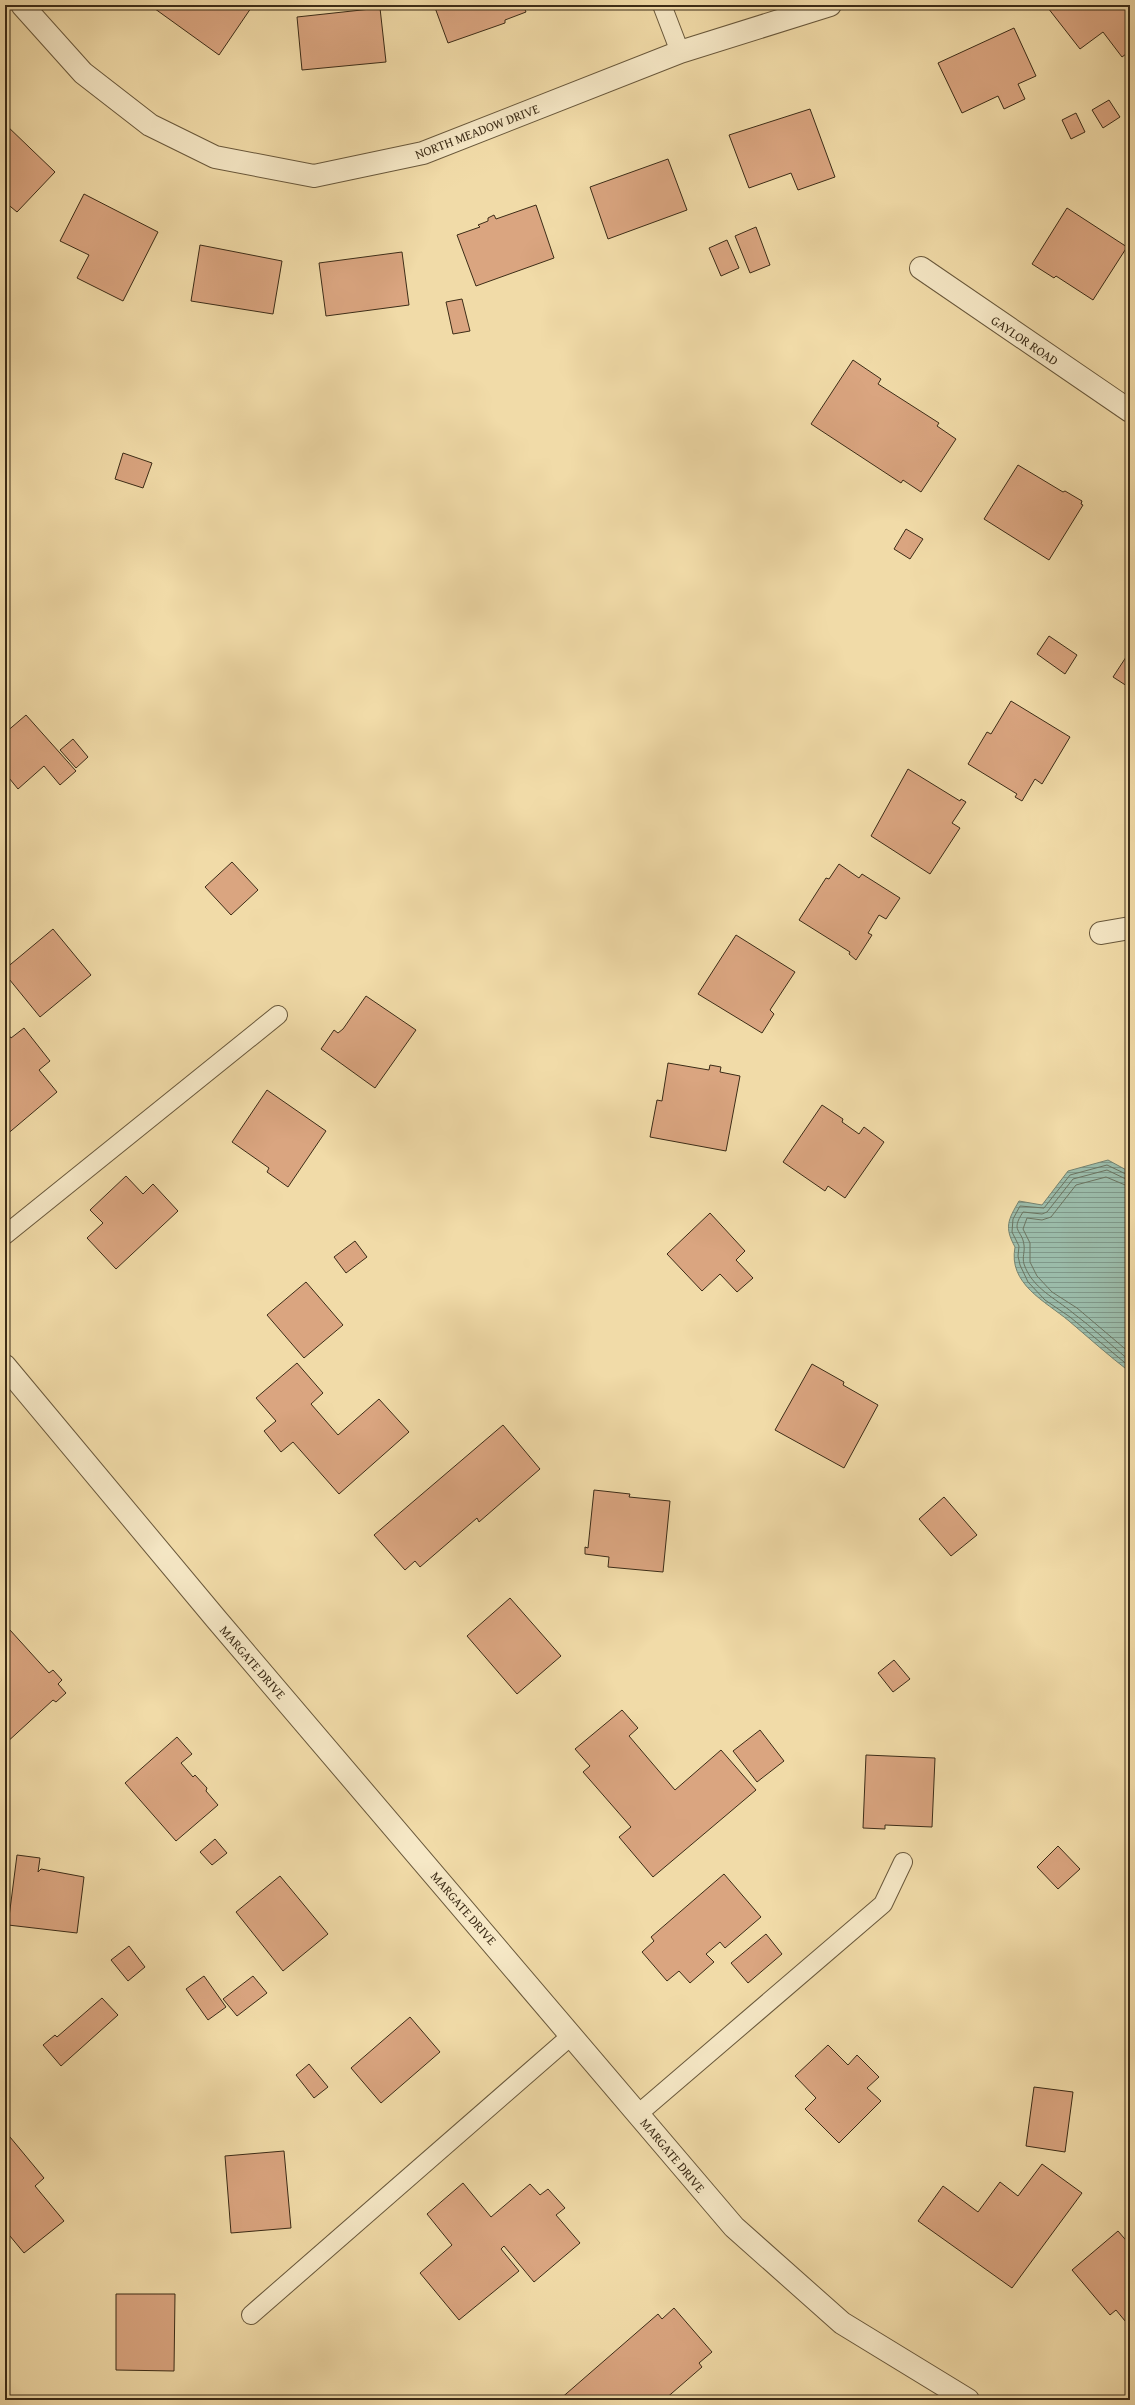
<svg xmlns="http://www.w3.org/2000/svg" width="1135" height="2405" viewBox="0 0 1135 2405" font-family="'Gentium Book Plus',serif">
<style>
.water{fill:url(#water-rules);stroke:#75826f}
.lines{fill:none;stroke-linecap:round;stroke-linejoin:round}
.shore{stroke:#6c7460;stroke-width:1}
.building{fill:#daa580;stroke:#3c2c17}
.lane-casing{stroke:#69583b;stroke-width:20}
.street-casing{stroke:#69583b;stroke-width:24}
.lane{stroke:#f6e8c6;stroke-width:18}
.street{stroke:#f6e8c6;stroke-width:22}
.labels{text-anchor:middle;stroke-width:4;stroke-linejoin:round;paint-order:stroke}
.street-label{font-size:13px;fill:#3c2c17;stroke:#f6e8c6}
</style>
<defs>
<pattern id="water-rules" width="6" height="5" patternUnits="userSpaceOnUse"><rect width="6" height="5" fill="#9bbba9"/><path d="M0 2.5h6" fill="none" stroke="#809889"/></pattern>
</defs>
<rect width="100%" height="100%" fill="#f1dba8"/>
<filter id="stains"><feTurbulence type="fractalNoise" baseFrequency=".005" numOctaves="4"/><feColorMatrix values="0 0 0 0 .2 0 0 0 0 .09 0 0 0 0 .02 0 0 0 .5 -.17"/></filter>
<radialGradient id="worn" r=".72"><stop offset=".6" stop-color="#630" stop-opacity="0"/><stop offset="1" stop-color="#630" stop-opacity=".3"/></radialGradient>
<path class="water" d="M1108,1160L1130,1172V1372C1109,1356 1089,1338 1069,1321C1045,1301 1008,1284 1015,1247C1004,1227 1008,1220 1019,1201L1042,1205L1068,1171Z"/>
<g class="lines">
<path class="shore" d="M1130,1176L1107,1165L1070,1175L1044,1208L1020,1206L1013,1219L1012,1232L1019,1246L1018,1256L1020,1265L1028,1282L1045,1300L1070,1317L1130,1367
M1130,1181L1107,1170L1073,1179L1047,1212L1042,1214L1023,1212C1010,1232 1022,1229 1024,1245C1025,1252 1022,1257 1024,1264C1032,1288 1055,1298 1073,1313C1093,1328 1111,1345 1130,1361
M1130,1187L1106,1177L1076,1185L1051,1217L1042,1220L1027,1218L1023,1229L1030,1243V1262L1037,1276L1052,1292L1077,1308L1130,1353"/>
</g>
<path class="building" d="M247,5L251,8L219,55L151,6Z
M434,5H523L526,12L505,20V23L448,43Z
M1052,5H1130V51L1122,57L1103,32L1080,49L1048,8Z
M380,8L386,62L302,70L297,17Z
M1014,28L1036,76L1018,84L1025,99L1004,109L998,96L962,113L938,63Z
M1109,100L1120,117L1103,128L1092,110Z
M810,109L835,177L798,190L791,173L749,188L729,135Z
M1076,113L1085,132L1071,139L1062,120Z
M5,124L55,172L17,212L5,202Z
M668,159L687,210L608,239L590,187Z
M84,194L158,232L123,301L77,278L89,255L60,241Z
M536,205L554,258L476,286L457,235L480,227L478,225L488,221V218L494,215L496,219Z
M1067,208L1127,247L1093,300L1056,276L1054,278L1032,264Z
M756,227L770,265L750,273L735,236Z
M727,240L739,268L721,276L709,248Z
M200,245L282,261L273,314L191,301Z
M402,252L409,305L326,316L319,263Z
M462,299L470,331L453,334L446,302Z
M853,360L881,379L878,384L939,423L937,426L956,439L921,492L903,480L901,483L811,424Z
M123,453L152,463L143,488L115,479Z
M1018,465L1063,492L1065,491L1082,501L1081,504L1083,505L1049,560L984,519Z
M906,529L923,539L910,559L894,549Z
M1049,636L1077,655L1065,674L1037,654Z
M1130,651V688L1113,677Z
M1011,701L1070,737L1042,784L1035,779L1022,801L1015,797L1017,794L968,764L987,732L991,734Z
M26,715L76,771L60,785L44,766L18,789L5,773V733Z
M73,739L88,757L76,768L60,750Z
M908,769L960,801L961,799L966,802L952,823L960,828L930,874L871,836Z
M232,862L258,890L231,915L205,887Z
M839,864L859,878L862,874L900,898L886,919L879,915L868,933L872,935L856,960L849,954L850,952L799,920L826,878L829,879Z
M53,929L91,975L40,1017L5,974V969Z
M736,935L795,972L770,1010L774,1014L762,1033L698,994Z
M366,996L416,1030L375,1088L321,1049L334,1030L338,1033L343,1029Z
M24,1028L50,1061L39,1070L57,1092L5,1136V1036L8,1034L11,1038Z
M668,1063L709,1070L710,1065L721,1067L720,1072L740,1076L726,1151L650,1137L657,1100L662,1101Z
M267,1090L326,1131L288,1187L267,1172L269,1168L232,1142Z
M822,1105L843,1119L842,1122L859,1134L864,1127L884,1142L845,1198L828,1186L825,1191L783,1162Z
M126,1176L143,1194L153,1184L178,1211L116,1269L87,1238L103,1223L90,1210Z
M710,1213L745,1251L736,1260L753,1278L737,1292L720,1274L702,1291L667,1254Z
M355,1241L367,1257L346,1273L334,1257Z
M306,1282L343,1325L304,1358L267,1315Z
M297,1363L323,1393L311,1404L338,1435L379,1399L409,1432L339,1494L293,1442L281,1452L264,1431L276,1421L256,1398Z
M812,1364L844,1382L843,1385L878,1405L844,1468L775,1430Z
M503,1425L540,1469L479,1522L477,1518L420,1567L415,1561L405,1570L374,1535Z
M594,1490L630,1494L629,1497L670,1501L663,1572L608,1567L609,1557L585,1554V1547L588,1548Z
M944,1497L977,1535L951,1556L919,1519Z
M510,1598L561,1656L517,1694L467,1636Z
M10,1630L49,1673L53,1670L62,1680L58,1684L66,1693L56,1702L53,1700L5,1744V1634Z
M894,1660L910,1679L893,1692L878,1673Z
M622,1710L638,1728L629,1736L675,1790L721,1750L756,1790L653,1877L619,1837L631,1827L583,1772L590,1766L575,1749Z
M760,1730L784,1761L757,1782L733,1751Z
M177,1737L192,1754L181,1763L193,1777L195,1775L207,1788L206,1791L218,1805L176,1841L125,1783Z
M866,1755L935,1758L932,1827L885,1825V1829L863,1828Z
M215,1839L227,1853L212,1865L200,1852Z
M1058,1846L1080,1869L1058,1889L1037,1867Z
M17,1855L40,1858L38,1872L41,1869L84,1877L77,1933L8,1925Z
M724,1874L761,1917L725,1948L720,1942L706,1954L714,1962L690,1983L679,1971L667,1981L642,1952L654,1941L651,1937Z
M280,1876L328,1934L283,1971L236,1912Z
M766,1934L782,1954L748,1983L731,1963Z
M129,1946L145,1967L128,1981L111,1960Z
M204,1976L226,2007L208,2020L186,1989Z
M253,1976L267,1993L237,2016L223,1999Z
M102,1998L118,2015L61,2066L43,2045L55,2035L57,2037Z
M410,2017L440,2052L381,2103L351,2068Z
M828,2045L848,2065L857,2055L879,2077L867,2088L881,2101L839,2143L805,2109L816,2098L795,2076Z
M309,2064L328,2087L314,2098L296,2075Z
M1034,2087L1073,2092L1065,2152L1026,2146Z
M5,2131L44,2178L35,2186L64,2221L24,2253L5,2230Z
M284,2151L291,2228L231,2233L225,2156Z
M1042,2164L1082,2193L1012,2288L918,2221L943,2186L978,2212L1000,2182L1018,2196Z
M463,2183L491,2217L530,2184L540,2195L548,2189L565,2208L556,2215L580,2243L534,2282L504,2246L501,2249L519,2271L459,2320L420,2273L452,2245L427,2214Z
M1118,2231L1130,2245V2327L1116,2310L1110,2315L1072,2270Z
M116,2294H175L174,2371L116,2370Z
M674,2308L712,2352L699,2363L702,2367L664,2400H559L658,2314L662,2319Z"/>
<g class="lines">
<g class="lane-casing">
<path id="lane" d="M662,5L680,52
M5,1235L278,1015
M638,2114L883,1904L903,1862
M251,2315L572,2035"/>
</g>
<g class="street-casing">
<path id="street" d="M22,5L83,73L150,125L215,157L314,176L423,153L680,52L830,5
M921,268L1130,411
M1101,933L1130,928
M5,1366L217,1620L734,2227L842,2323L968,2400"/>
</g>
<use href="#lane" class="lane"/>
<use href="#street" class="street"/>
</g>
<g class="labels">
<g class="street-label">
<text transform="translate(477 131) rotate(-21)" y="5">NORTH MEADOW DRIVE</text>
<text transform="translate(1025 340) rotate(34)" y="5">GAYLOR ROAD</text>
<text transform="translate(253 1662) rotate(49)" y="5">MARGATE DRIVE</text>
<text transform="translate(464 1908) rotate(49)" y="5">MARGATE DRIVE</text>
<text transform="translate(673 2155) rotate(50)" y="5">MARGATE DRIVE</text>
</g>
</g>
<rect width="1135" height="2405" fill="none" stroke="#f1dba8" stroke-width="20"/>
<rect x="6" y="6" width="1123" height="2393" fill="none" stroke="#3c2c17" stroke-width="2"/>
<rect x="10" y="10" width="1115" height="2385" fill="none" stroke="#3c2c17"/>
<rect width="100%" height="100%" filter="url(#stains)"/>
<rect width="100%" height="100%" fill="url(#worn)"/>
</svg>
